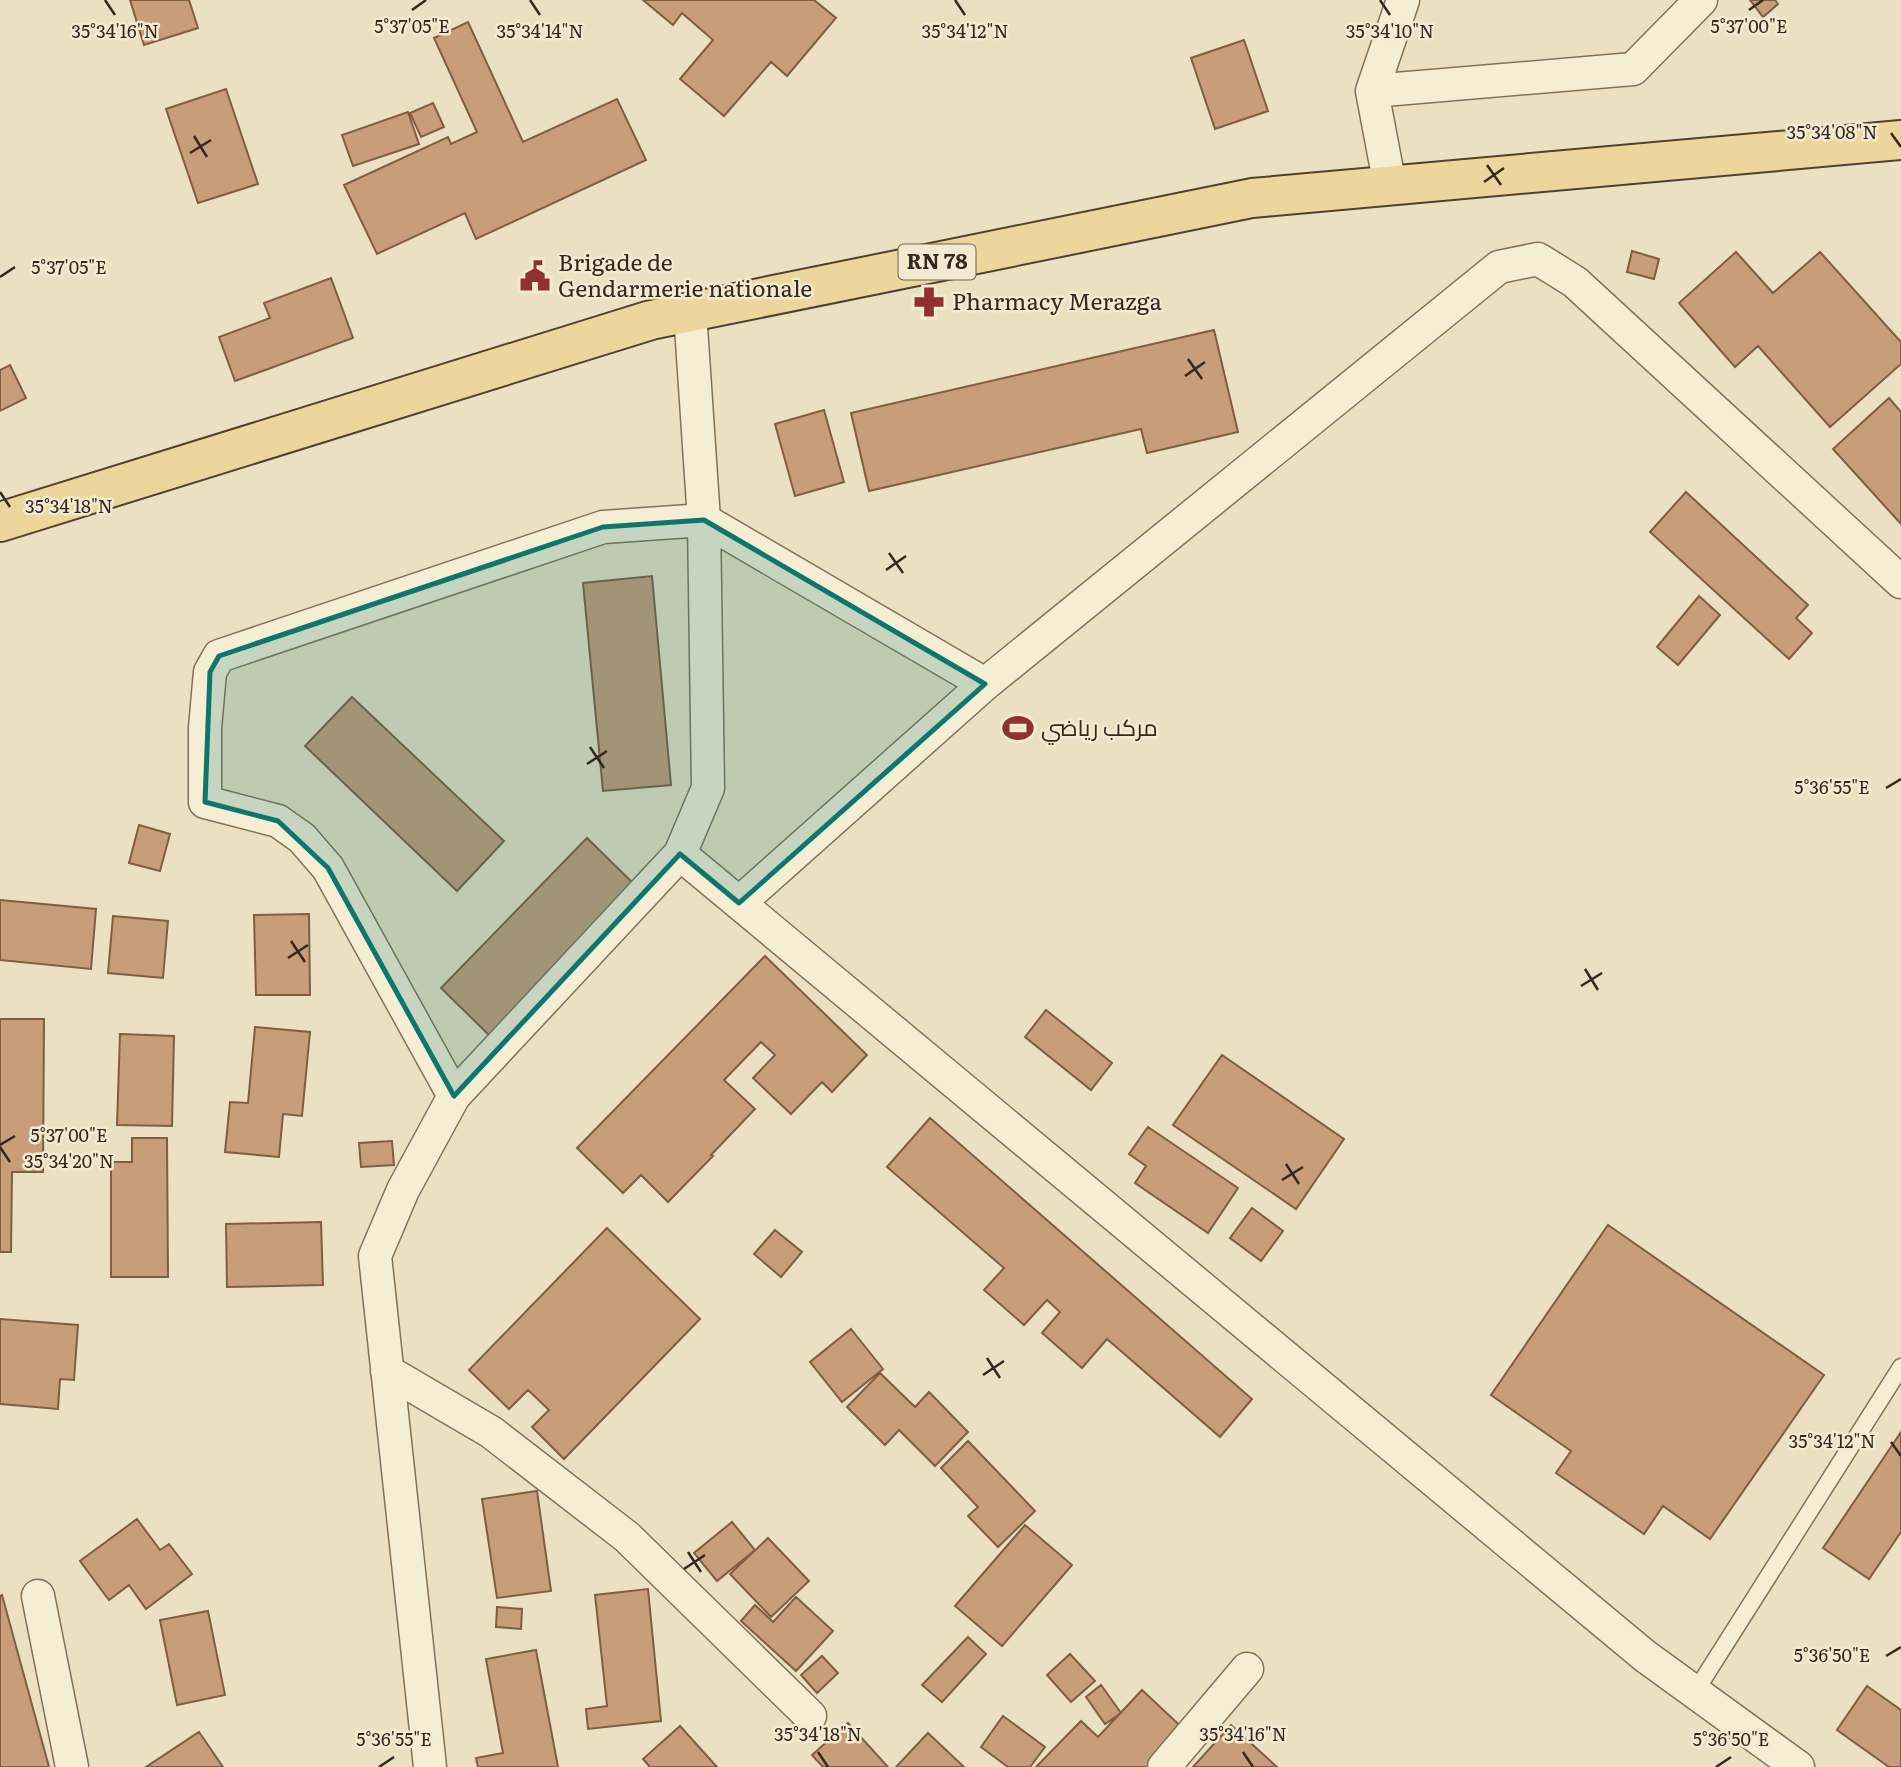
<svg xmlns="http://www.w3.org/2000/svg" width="1901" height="1767" viewBox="0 0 1901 1767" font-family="Literata,Cairo,serif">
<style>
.building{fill:#c79d7a;stroke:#815d42;stroke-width:2}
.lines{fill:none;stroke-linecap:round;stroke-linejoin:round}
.lane-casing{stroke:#83725b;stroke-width:19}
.street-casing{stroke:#83725b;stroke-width:35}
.primary-casing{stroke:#51402f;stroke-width:42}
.lane{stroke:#f6edd5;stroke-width:16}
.street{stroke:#f6edd5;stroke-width:32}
.primary{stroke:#ecd69c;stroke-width:38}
.marked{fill:#0f766e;fill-opacity:0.2;stroke:#0f766e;stroke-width:5;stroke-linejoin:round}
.ticks{fill:none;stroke:#34291e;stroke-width:2.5}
.labels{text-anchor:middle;stroke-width:5;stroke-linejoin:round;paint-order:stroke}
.shield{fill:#f3ead1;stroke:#6d6354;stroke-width:2}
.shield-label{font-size:21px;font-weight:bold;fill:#34291e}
.poi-label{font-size:23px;fill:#34291e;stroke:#f3ead1;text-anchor:start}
.ticks-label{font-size:18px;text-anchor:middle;fill:#34291e;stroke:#f3ead1;stroke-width:5;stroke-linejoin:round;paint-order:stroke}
</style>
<rect width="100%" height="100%" fill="#ebe0c2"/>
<path class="building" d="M130,0H189L198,28L144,45Z
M643,0H814L836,18L787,76L771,62L724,116L680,79L713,40L682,13L673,25Z
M1750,0H1775L1778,4L1763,17Z
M468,22L523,142L617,99L646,160L476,239L465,213L377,254L344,185L448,137L451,144L477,132L434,38Z
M1244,40L1268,111L1215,129L1191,58Z
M226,89L258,184L198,203L166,109Z
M433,103L444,127L421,137L410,113Z
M408,112L419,144L353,166L342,135Z
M1632,251L1659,259L1654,279L1627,272Z
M1736,252L1773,293L1820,252L1901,342V364L1830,427L1758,346L1735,367L1679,303Z
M331,278L353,338L235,381L219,337L270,318L264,303Z
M1214,330L1238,432L1147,453L1141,429L869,491L851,413Z
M10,365L26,398L0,411V370Z
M1889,398L1901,412V524L1833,449Z
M824,410L844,482L795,496L775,424Z
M1686,492L1808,605L1796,618L1812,633L1789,659L1650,532Z
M652,576L671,785L603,791L583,583Z
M1699,596L1720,615L1678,665L1657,647Z
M352,697L504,841L457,891L305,746Z
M139,825L170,834L160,871L129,863Z
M587,838L636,886L490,1036L441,988Z
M0,900L96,909L91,969L0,960Z
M309,914L310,995H256L254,915Z
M113,916L168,921L163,978L108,973Z
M765,956L867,1055L832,1092L822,1082L791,1114L753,1078L775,1055L761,1042L724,1080L755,1109L711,1155L713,1156L668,1202L641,1175L623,1193L577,1148Z
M1046,1010L1112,1063L1091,1090L1025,1037Z
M0,1019H44L43,1172H12L11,1252H0Z
M255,1027L310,1032L302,1116L283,1114L279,1157L225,1152L230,1102L248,1103Z
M120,1034L174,1036L172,1126L117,1125Z
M1222,1055L1344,1139L1296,1209L1173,1125Z
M930,1118L1252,1399L1220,1437L1107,1339L1082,1368L1042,1333L1060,1312L1047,1300L1024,1325L984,1290L1004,1268L887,1167Z
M1148,1127L1238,1188L1208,1233L1135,1183L1146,1166L1129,1154Z
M132,1138H167L168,1277H111V1162H132Z
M392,1141L394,1165L361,1167L359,1143Z
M1252,1208L1283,1231L1261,1261L1230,1238Z
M321,1222L323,1285L227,1287L226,1224Z
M1608,1225L1824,1375L1710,1539L1663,1506L1644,1534L1556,1473L1571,1451L1491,1395Z
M607,1228L700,1319L564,1459L532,1427L549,1410L528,1390L509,1409L469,1370Z
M775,1230L802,1252L781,1277L754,1254Z
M0,1319L78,1325L74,1380L60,1379L58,1409L0,1404Z
M851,1329L883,1369L842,1402L810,1362Z
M880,1373L915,1407L929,1392L968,1432L935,1466L899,1430L885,1445L847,1407Z
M1901,1432V1532L1869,1579L1823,1548Z
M968,1441L1035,1511L998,1547L968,1516L978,1507L941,1468Z
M537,1491L551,1591L497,1598L482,1499Z
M137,1519L160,1550L169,1544L192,1574L146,1609L129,1585L109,1600L80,1561Z
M732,1522L755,1550L717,1581L694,1553Z
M1025,1525L1072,1565L1002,1646L955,1606Z
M768,1538L809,1581L771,1617L730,1574Z
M648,1589L661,1721L588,1729L586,1709L607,1706L595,1595Z
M2,1595L49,1767H0V1596Z
M796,1597L833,1631L796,1671L741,1621L755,1605L773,1622Z
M497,1607L522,1609L521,1629L496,1627Z
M208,1611L225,1695L177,1705L160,1620Z
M968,1637L986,1654L942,1702L922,1685Z
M536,1650L558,1767H478L476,1758L503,1753L486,1659Z
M1070,1654L1095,1681L1071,1702L1047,1675Z
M822,1656L838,1673L817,1693L801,1675Z
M1101,1685L1121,1713L1105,1724L1086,1697Z
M1867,1686L1901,1710V1767H1889L1837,1730Z
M1142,1690L1189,1734L1158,1767H1036L1081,1721L1098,1737Z
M1003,1716L1045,1747L1030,1767H1008L981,1747Z
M848,1723L888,1767H823L812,1755Z
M1231,1725L1277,1767H1193Z
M680,1726L717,1767H650L643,1759Z
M199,1732L223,1767H146Z
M928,1733L964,1767H896Z"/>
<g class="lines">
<g class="lane-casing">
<path id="lane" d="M1695,1692L1901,1367"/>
</g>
<g class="street-casing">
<path id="street" d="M1372,91L1403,0
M1390,186L1372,91L1633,69L1701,0
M680,854L1645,1656L1798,1767
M739,903L985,684L1499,267L1538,259L1575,282L1901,582
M454,1096L328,868L302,838L278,821L205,802V728L210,672L219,656L603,527L704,520L985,684
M387,1371L491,1432L627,1537L810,1716
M38,1596L72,1767
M430,1767L375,1256L403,1190L454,1096L680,854L708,788L704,520L690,312
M1164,1767L1247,1669"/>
</g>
<g class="primary-casing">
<path id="primary" d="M0,522L651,320L1252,198L1901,140"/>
</g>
<use href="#lane" class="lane"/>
<use href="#street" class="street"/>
<use href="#primary" class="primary"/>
</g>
<path class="marked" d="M704,520L985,684L739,903L680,854L454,1096L328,868L278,821L205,802L210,672L219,656L603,527Z"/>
<path class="ticks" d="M105,0L115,15M530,0L540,15M955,0L965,15M1380,0L1390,15M412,10L426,0M1749,10L1763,0M1891,133L1901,147M194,136L207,157M190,153L211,140M1487,165L1501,185M1484,182L1504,168M0,277L15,267M1188,359L1202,379M1185,376L1205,362M0,492L10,507M889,553L903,573M886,570L906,556M590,747L604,768M587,764L607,751M1886,788L1901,779M291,941L305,962M288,958L308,945M1585,969L1598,990M1581,986L1602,973M0,1145L15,1136M0,1147L10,1162M1286,1164L1299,1184M1282,1180L1303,1167M987,1358L1000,1378M983,1375L1004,1361M1891,1442L1901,1456M688,1552L701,1572M684,1569L705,1555M1886,1656L1901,1647M818,1752L828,1767M1243,1752L1253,1767M379,1767L394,1757M1716,1767L1731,1757"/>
<defs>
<g id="civic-bare" transform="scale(2.415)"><path d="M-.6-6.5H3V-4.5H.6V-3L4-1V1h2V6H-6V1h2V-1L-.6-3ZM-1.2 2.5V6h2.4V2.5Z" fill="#8e312f" stroke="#f3ead1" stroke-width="2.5" paint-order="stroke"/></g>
<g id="pharmacy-bare" transform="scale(2.415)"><path d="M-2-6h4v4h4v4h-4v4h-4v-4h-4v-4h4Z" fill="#8e312f" stroke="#f3ead1" stroke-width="2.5" paint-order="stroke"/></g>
<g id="stadium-bare" transform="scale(2.415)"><path d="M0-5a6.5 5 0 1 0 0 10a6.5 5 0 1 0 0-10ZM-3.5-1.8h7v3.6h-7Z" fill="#8e312f" stroke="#f3ead1" stroke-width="2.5" paint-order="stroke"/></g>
</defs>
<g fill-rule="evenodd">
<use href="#civic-bare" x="535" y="276"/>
<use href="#pharmacy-bare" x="929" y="302"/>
<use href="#stadium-bare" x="1018" y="728"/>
</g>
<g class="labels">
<rect class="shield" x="898.5" y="244.5" width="77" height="35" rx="5"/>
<g class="shield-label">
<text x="937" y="269">RN 78</text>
</g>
<g class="poi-label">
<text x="558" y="271">Brigade de<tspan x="558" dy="26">Gendarmerie nationale</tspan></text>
<text x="952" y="310">Pharmacy Merazga</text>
<text x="1041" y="736">مركب رياضي</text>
</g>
</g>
<g class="ticks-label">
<text x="412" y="33">5°37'05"E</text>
<text x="1749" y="33">5°37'00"E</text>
<text x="115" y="38">35°34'16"N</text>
<text x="540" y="38">35°34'14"N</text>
<text x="965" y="38">35°34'12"N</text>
<text x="1390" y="38">35°34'10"N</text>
<text x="1832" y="139">35°34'08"N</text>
<text x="69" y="274">5°37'05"E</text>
<text x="69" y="513">35°34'18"N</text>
<text x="1832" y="794">5°36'55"E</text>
<text x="69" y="1142">5°37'00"E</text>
<text x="69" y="1168">35°34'20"N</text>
<text x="1832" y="1448">35°34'12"N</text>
<text x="1832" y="1662">5°36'50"E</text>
<text x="818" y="1741">35°34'18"N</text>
<text x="1243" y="1741">35°34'16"N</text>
<text x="394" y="1746">5°36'55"E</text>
<text x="1731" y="1746">5°36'50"E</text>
</g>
</svg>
